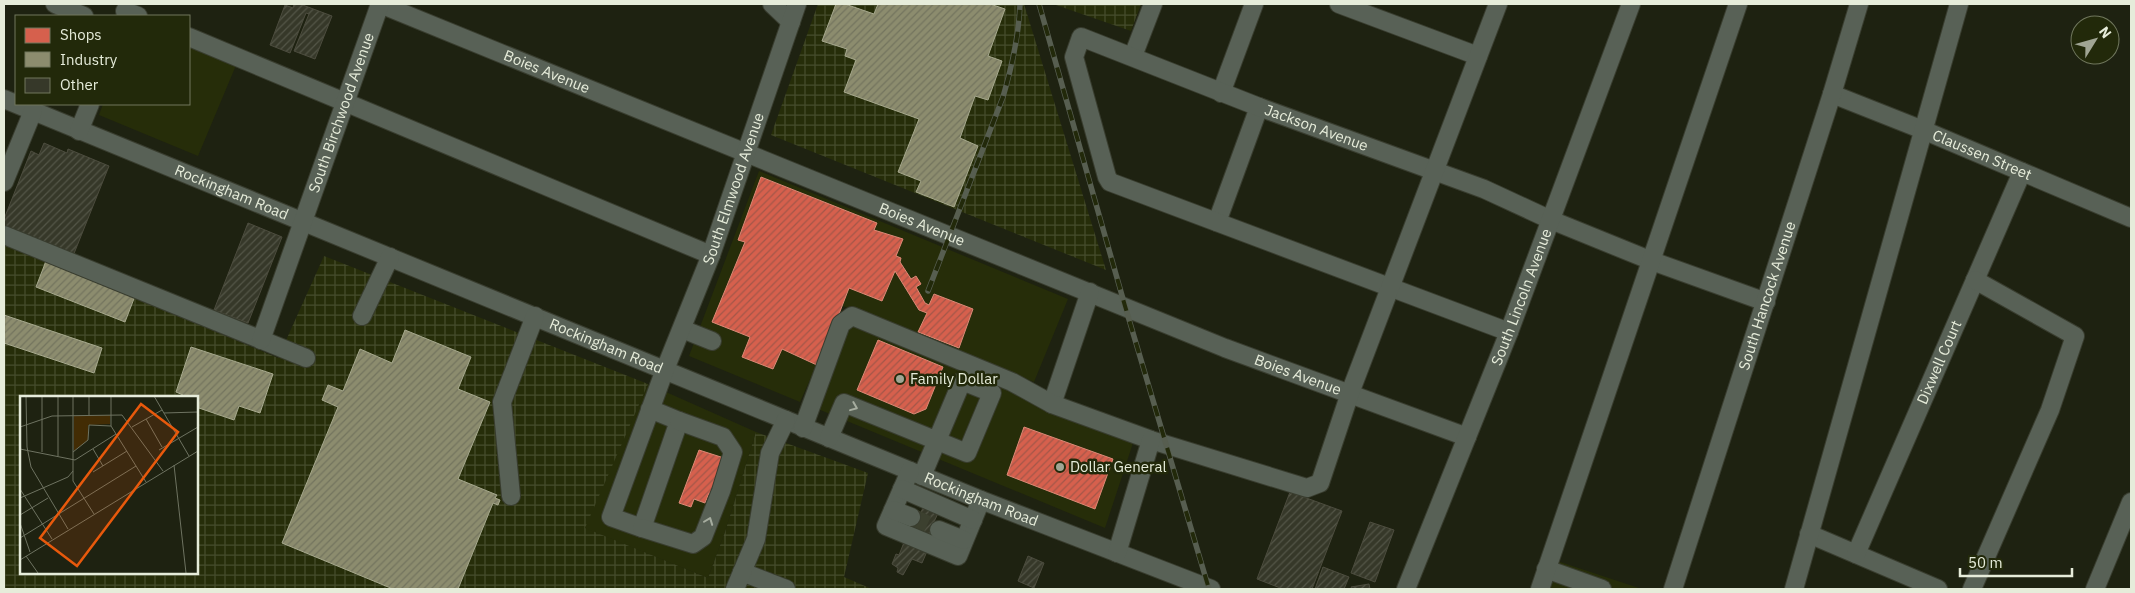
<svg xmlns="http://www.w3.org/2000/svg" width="2135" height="593" viewBox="0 0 2135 593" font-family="'IBM Plex Sans',sans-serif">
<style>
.built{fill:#262d09}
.industrial{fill:url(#industrial-grid);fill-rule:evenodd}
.shops{fill:url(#shops-hatch);stroke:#db8a77}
.industry{fill:url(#industry-hatch);stroke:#a7a98e}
.building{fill:url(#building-hatch);stroke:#4c4c3e}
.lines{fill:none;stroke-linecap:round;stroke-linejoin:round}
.minor-tunnel{stroke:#3c402f;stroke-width:18;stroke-dasharray:18 9;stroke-linecap:butt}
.minor-casing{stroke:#393d2f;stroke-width:20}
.minor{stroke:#586156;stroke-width:18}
.rail-casing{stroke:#575e50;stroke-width:5.5}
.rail{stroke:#22290a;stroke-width:4;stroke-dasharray:11;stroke-linecap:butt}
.oneway{stroke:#a6ad9f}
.poi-dot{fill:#a0a594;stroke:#22290a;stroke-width:2}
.labels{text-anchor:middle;stroke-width:5;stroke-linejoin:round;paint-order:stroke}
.street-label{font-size:15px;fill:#e6ecda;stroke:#22290a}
.poi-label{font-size:15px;fill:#e6ecda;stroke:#22290a;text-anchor:start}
.inset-road{fill:none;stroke:#6e7361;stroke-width:1}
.view{fill:#e8590c;fill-opacity:0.15;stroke:#e8590c;stroke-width:2.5}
.inset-edge{fill:none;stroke:#e6ecda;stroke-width:2.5}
</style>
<defs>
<pattern id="industrial-grid" width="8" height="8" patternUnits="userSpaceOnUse" patternTransform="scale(1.25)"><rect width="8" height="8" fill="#262d09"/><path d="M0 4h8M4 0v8" fill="none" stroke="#464c2c"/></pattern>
<pattern id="shops-hatch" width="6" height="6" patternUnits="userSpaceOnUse" patternTransform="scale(1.25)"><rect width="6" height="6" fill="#d6604d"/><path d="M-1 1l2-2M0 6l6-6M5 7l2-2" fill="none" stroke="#a35749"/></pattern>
<pattern id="industry-hatch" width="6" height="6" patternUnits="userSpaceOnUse" patternTransform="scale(1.25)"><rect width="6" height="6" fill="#8c8c6e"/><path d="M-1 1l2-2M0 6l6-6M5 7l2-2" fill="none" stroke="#73745e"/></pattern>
<pattern id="building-hatch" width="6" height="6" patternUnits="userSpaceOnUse" patternTransform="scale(1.25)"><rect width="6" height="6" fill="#363829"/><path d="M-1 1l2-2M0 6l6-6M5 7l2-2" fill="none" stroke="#535547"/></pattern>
</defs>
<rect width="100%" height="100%" fill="#1e2211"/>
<path class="built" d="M189,42L237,63L198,156L99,115L103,104H189Z
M759,171L1068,299L1034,382L843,306L800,402L689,356Z
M850,323L1133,443L1105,528L818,409Z
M648,384L756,432L725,532L708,578L584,528Z
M1554,560L1642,589H1545Z"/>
<path class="industrial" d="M818,4H1024L1106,270L771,135Z
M1053,4H1141L1131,31Z
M4,242L278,358L324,256L648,384L585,528L708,578L725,532L756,432L868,473L844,577L872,589H4ZM21,397H196V572H21Z"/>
<path class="shops" d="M761,177L877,223L874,230L903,239L896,256L901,258L900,262L911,279L916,276L921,284L916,287L925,303L929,305L934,294L973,309L959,348L918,332L927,313L919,310L895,271L882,301L849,288L819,366L782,349L773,369L742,357L750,337L712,322L745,242L738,240Z
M878,340L943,367L926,409L914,414L857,390Z
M1024,427L1113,459L1095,509L1007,475Z
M699,450L724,458L712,494L709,493L705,503L694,499L691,507L679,503Z"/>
<path class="industry" d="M836,4H845L874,14L878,4H990L1005,9L988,56L1002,61L988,100L975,96L960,138L978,146L954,207L916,192L921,181L898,172L919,119L844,92L856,60L845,56L847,49L822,41Z
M46,261L135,296L125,322L36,287Z
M4,315L102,348L94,373L4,343Z
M405,330L471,357L458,389L490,402L458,479L497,495L495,498L500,500L498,505L493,503L458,589H393L282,543L338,407L322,400L328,385L343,391L360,349L392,363Z
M191,347L273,374L260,413L239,406L234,420L196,407V397H183V395L176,392Z"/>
<path class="building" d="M294,4H300L332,16L315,59L294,51L309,14L306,13L290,53L270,45L285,5L293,8Z
M44,143L67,153L68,149L109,166L73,256L4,227V219L31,151L39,155Z
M248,223L282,237L248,323L214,310Z
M1290,492L1342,511L1312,589H1283L1257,579Z
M925,504L939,511L933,524V542L905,529L912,515L918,518Z
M1370,522L1394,530L1375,582L1351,573Z
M905,540L928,549L922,563L912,559L903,575L897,572L898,568L892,564L896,554L899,555Z
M1028,556L1044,563L1034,588L1018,581Z
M1323,567L1349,577L1344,589H1315Z
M1369,584L1370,589H1352L1351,587Z"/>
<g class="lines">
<path class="minor-tunnel" d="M911,517L939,530"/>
<g class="minor-casing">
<g id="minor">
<path d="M55,4L84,16"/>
<path id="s1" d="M380,4L1225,348L1467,437"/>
<path d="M772,4L791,22"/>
<path d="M1339,4L1478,56"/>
<path d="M125,11L138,16"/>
<path d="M189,37L711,255"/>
<path d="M1133,56L1153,4"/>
<path d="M1221,93L1254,4"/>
<path id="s2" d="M1832,94L1923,130L2131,218"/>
<path id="s3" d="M4,99L981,500L1211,589"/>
<path d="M79,131L90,104"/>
<path d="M4,182L33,111"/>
<path d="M1217,222L1259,107"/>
<path d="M4,235L306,358"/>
<path d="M362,316L390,257"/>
<path d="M682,329L712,341"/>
<path id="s4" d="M1509,332L1110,182L1107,177L1074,57L1081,37L1259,107L1484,189L1551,220L1652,261L1766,302"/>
<path id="s5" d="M261,340L380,4"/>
<path d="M1052,404L1090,292"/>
<path id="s6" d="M650,409L679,421L642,528L611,517L664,372L711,255L797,4"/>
<path d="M803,428L841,324L852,316L1012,382L1052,404L1151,440L1307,488L1320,483L1350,393L1498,4"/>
<path d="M829,438L844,403L967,453L992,393L962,381L922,476"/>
<path d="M910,471L886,526L958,556L981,500"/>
<path d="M902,489L973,520"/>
<path d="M511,496L502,402L535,316"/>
<path d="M893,510L911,517"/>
<path d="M642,528L693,544L703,537L721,491L733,452L723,437L679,421"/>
<path d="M939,530L964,540"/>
<path d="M1809,534L1938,589"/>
<path d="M1117,553L1151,440"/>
<path id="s7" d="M1856,554L2022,172"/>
<path d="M1546,569L1602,589"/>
<path d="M742,572L786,589"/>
<path d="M735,589L756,539L770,453L786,420"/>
<path id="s8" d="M1406,589L1509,332L1631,4"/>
<path d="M1540,589L1738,4"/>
<path id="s9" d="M1673,589L1832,94L1859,4"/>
<path d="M1794,589L1959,4"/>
<path d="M1972,589L2050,410L2075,336L1975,280"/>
<path d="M2095,589L2131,502"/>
</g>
</g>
<use href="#minor" class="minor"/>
<g class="rail-casing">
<path id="rail" d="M1039,4L1125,306L1209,589
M928,291L1003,97C1012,66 1019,36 1020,4"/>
</g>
<use href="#rail" class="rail"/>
</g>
<defs><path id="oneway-chevron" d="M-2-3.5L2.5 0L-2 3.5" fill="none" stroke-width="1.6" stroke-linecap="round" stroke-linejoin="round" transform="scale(1.25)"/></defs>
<g class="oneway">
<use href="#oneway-chevron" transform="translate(854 407) rotate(22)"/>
<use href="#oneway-chevron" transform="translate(709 521) rotate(-69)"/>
</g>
<g class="poi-dot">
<circle cx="900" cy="379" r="5"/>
<circle cx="1060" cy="467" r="5"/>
</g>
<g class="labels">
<g class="street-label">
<text dy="5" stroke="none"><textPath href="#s1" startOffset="180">Boies Avenue</textPath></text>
<text dy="5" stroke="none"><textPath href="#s5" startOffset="241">South Birchwood Avenue</textPath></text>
<text dy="5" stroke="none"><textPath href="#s4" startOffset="830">Jackson Avenue</textPath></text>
<text dy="5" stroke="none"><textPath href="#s2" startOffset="162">Claussen Street</textPath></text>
<text dy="5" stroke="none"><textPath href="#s6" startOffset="528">South Elmwood Avenue</textPath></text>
<text dy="5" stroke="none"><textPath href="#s3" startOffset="246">Rockingham Road</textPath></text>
<text dy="5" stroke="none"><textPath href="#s1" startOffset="585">Boies Avenue</textPath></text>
<text dy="5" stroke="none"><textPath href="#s9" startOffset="308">South Hancock Avenue</textPath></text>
<text dy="5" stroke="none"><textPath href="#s8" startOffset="314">South Lincoln Avenue</textPath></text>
<text dy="5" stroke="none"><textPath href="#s3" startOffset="651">Rockingham Road</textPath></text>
<text dy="5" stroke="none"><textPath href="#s7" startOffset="209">Dixwell Court</textPath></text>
<text dy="5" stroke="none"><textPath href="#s1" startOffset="990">Boies Avenue</textPath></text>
<text dy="5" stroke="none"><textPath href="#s3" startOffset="1056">Rockingham Road</textPath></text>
</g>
<g class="poi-label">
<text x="910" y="384">Family Dollar</text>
<text x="1070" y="472">Dollar General</text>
</g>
</g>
<g transform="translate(20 396)">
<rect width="178" height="178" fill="#1e2211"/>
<path d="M90,19V28L68,29V44L54,55V20Z" fill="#422c04"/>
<path class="inset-road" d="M6,0L7,51L11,71L48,133M22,0V56M38,0V60M53,0V85L74,118M69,0V19M91,0V30L126,86M134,0L169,60M144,17L178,16M126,23L142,51M0,31L32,20L102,19L143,75M112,31L142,14M0,53L55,64L96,38M73,53L83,70M139,54L178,31M53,56L68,44L69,29L91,30M154,69L166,177M73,76L107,55M0,93L32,143M0,102L48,81L53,75M0,119L28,102M0,127L10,156M0,142L116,70M6,160L18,177M0,164L178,55"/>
<path class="view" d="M121,8L158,36L57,170L20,142Z"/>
<rect width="178" height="178" class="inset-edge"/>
</g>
<rect width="2135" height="593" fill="none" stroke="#e6ecda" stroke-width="10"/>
<rect x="15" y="15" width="175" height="90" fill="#22290a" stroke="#70775d"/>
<rect x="25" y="28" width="25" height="15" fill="#d6604d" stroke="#70775d"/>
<text x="60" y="40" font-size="15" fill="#e6ecda">Shops</text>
<rect x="25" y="52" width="25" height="15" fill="#8c8c6e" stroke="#70775d"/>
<text x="60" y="65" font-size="15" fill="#e6ecda">Industry</text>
<rect x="25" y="78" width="25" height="15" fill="#363829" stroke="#70775d"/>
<text x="60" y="90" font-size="15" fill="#e6ecda">Other</text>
<g transform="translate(2095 40) rotate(53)"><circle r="24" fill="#22290a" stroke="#70775d"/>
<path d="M0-4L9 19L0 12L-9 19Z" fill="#a0a594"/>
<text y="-8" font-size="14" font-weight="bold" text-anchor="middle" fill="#e6ecda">N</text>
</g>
<path d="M1960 568v8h112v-8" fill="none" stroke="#e6ecda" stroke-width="2.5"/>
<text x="1968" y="568" font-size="15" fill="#e6ecda" stroke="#22290a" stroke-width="4" paint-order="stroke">50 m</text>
</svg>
